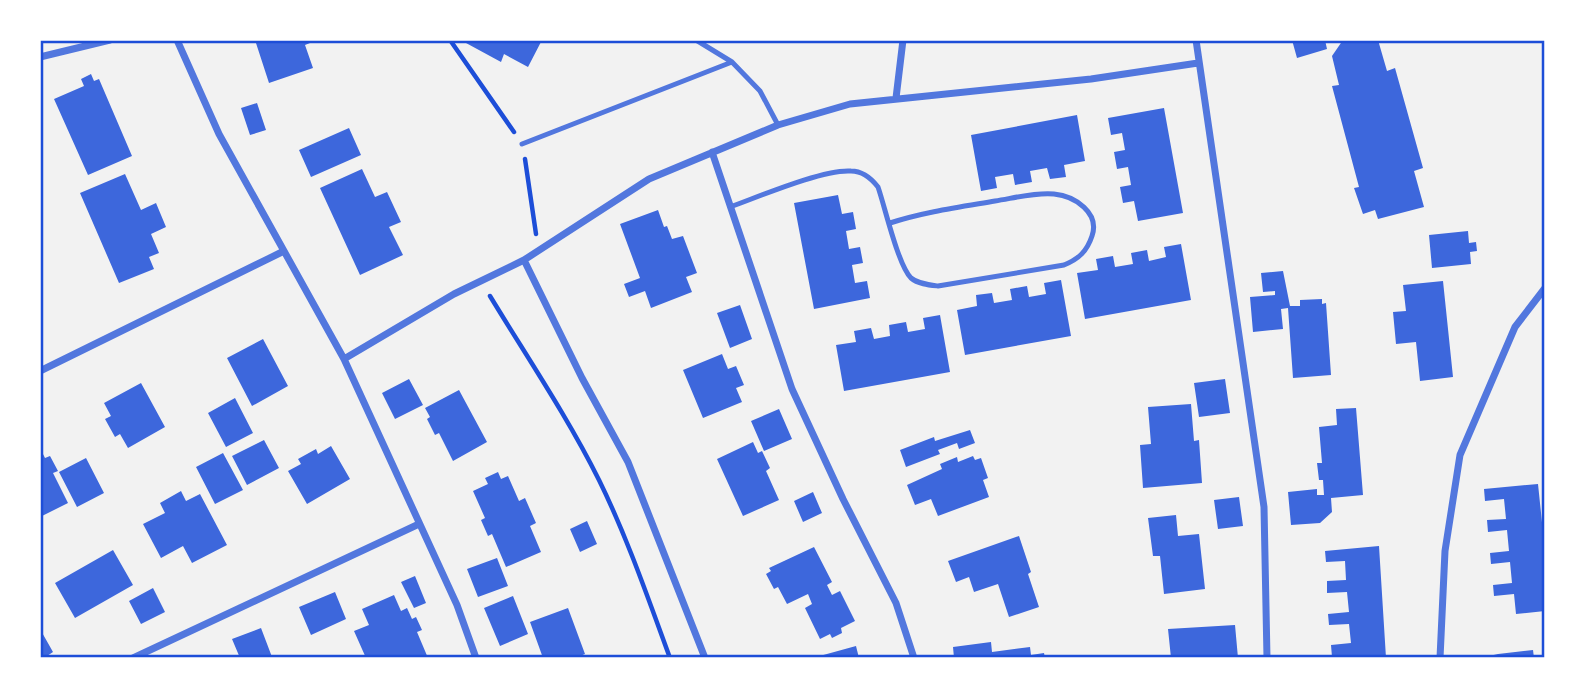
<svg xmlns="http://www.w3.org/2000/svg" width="1585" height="698" viewBox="0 0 1585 698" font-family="Rubik,sans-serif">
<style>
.building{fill:#3d67dc}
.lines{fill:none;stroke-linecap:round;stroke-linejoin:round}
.path{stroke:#1d4ed8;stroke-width:4.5}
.service{stroke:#5277de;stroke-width:5}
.minor{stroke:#5277de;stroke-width:7}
.neatline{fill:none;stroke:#1d4ed8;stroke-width:2.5}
</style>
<rect width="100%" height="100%" fill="#f2f2f2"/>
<path class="building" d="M255,40H309L310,43L305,45L313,68L269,83Z
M468,40H542L528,67L504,54L501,62L466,43Z
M1292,40H1325L1327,49L1297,58Z
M1343,40H1378L1387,71L1395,68L1423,168L1414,171L1424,207L1378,219L1375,210L1363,214L1354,188L1359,187L1332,86L1339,85L1332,56Z
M91,74L94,81L99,79L132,156L88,175L54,99L84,86L81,79Z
M257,103L266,130L250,135L241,108Z
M1164,108L1183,213L1138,221L1134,201L1123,203L1120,187L1131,185L1128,167L1117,169L1114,152L1125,150L1122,133L1111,135L1108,118Z
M1077,115L1085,161L1064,165L1066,177L1050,179L1047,168L1030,171L1032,182L1015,185L1013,174L995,177L997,188L981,191L971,135Z
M349,128L361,155L311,177L299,150Z
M362,169L375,197L387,192L401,222L389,227L403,255L360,275L320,188Z
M125,174L141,210L156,203L166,227L151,234L159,253L149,257L154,269L119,283L80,193Z
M838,195L842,214L853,212L856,229L846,231L849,249L860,247L863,263L852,265L855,283L867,281L870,298L814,309L794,203Z
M658,210L664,227L667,226L672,239L683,236L697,273L686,277L692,292L651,308L645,291L629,297L624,284L640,278L620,224Z
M1468,231L1469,243L1476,242L1477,251L1470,252L1471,264L1432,268L1429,235Z
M1181,244L1191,300L1085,319L1077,273L1098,270L1096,259L1113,256L1115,267L1133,264L1131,253L1147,250L1149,261L1166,257L1164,247Z
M1283,271L1290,306H1300V300L1322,299V304L1326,303L1331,375L1293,378L1288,308L1281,309L1283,329L1253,332L1250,297L1275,295V291L1263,292L1261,273Z
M1061,280L1071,336L965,355L957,310L977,306L976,295L992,293L994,303L1012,300L1010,289L1027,286L1029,297L1046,294L1044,283Z
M1443,281L1453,377L1420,381L1416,342L1396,344L1393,312L1406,311L1403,285Z
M740,305L752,339L730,348L717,313Z
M940,315L950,372L844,391L836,345L856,342L854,331L871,328L874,339L890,336L889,325L906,322L908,332L925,329L923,318Z
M263,339L288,386L252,406L227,358Z
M722,354L728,369L736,366L744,385L736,388L742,402L703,418L683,370Z
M409,379L423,405L395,419L382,393Z
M1225,379L1230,413L1199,417L1194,383Z
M141,383L165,427L128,448L120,434L115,437L105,419L111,416L104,403Z
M459,390L487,442L453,461L439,433L435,435L427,419L430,417L425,408Z
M235,398L253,433L226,447L208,413Z
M1191,404L1194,441L1199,440L1202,483L1143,488L1140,445L1151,444L1148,407Z
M1356,408L1363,495L1331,498L1332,512L1320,523L1291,525L1288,492L1317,489V495H1324L1323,480H1319L1317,463H1322L1319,427L1337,425L1336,409Z
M779,409L792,439L764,451L751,421Z
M970,430L975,443L959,449L957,443L938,450L940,454L906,467L900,450L934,437L935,441Z
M264,440L279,468L247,485L232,456Z
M753,442L758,453L762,451L770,468L766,471L779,500L743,516L717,459Z
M331,446L350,479L307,504L288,471L301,464L298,459L316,449L318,454Z
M40,448L45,458L50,456L58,471L53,473L68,503L40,517Z
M223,453L243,490L215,504L196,467Z
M973,456L975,460L981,458L988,478L983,480L989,497L938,516L931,499L915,505L907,485L942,469L940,464L957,457L958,462Z
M86,458L104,493L77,507L59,472Z
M498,472L501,479L508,476L519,501L525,498L536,523L530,526L541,552L506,567L492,534L488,536L481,520L485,518L473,491L488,484L485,478Z
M1538,484L1545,551V611L1516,614L1514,594L1494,596L1493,585L1512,583L1510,562L1491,564L1490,553L1509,551L1507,530L1488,532L1487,520L1506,519L1504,499L1485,501L1484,489Z
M181,491L186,501L200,494L227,545L192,563L183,546L161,558L143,524L165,513L160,503Z
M813,492L822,513L803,522L794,501Z
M1239,497L1243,526L1218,529L1214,500Z
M1176,515L1178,536L1199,534L1205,589L1164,594L1160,556H1153L1148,518Z
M587,521L597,544L580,552L570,529Z
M1019,536L1031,572L1028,574L1039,607L1009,617L998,584L974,592L969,577L956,582L948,561Z
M1379,546L1386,658L1332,657L1331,645L1351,643L1349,624L1329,625L1328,614L1349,612L1347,592L1327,593V581L1346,580L1345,561L1326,562L1325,551Z
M814,547L832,582L827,585L832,595L840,591L855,621L841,628L842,633L832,638L830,634L820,639L805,608L812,604L808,594L787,604L778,587L774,589L766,574L771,571L769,568Z
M113,550L133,585L75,618L55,583Z
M497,558L508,586L478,597L467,569Z
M415,576L426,603L414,608L401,582Z
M153,588L165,612L141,624L129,601Z
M335,592L346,619L311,635L299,607Z
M394,595L401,611L407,608L412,619L416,617L422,630L417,632L428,658H366L354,631L369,625L362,609Z
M513,596L528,634L500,646L484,608Z
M568,608L585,654L575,658H543L530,622Z
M1235,625L1238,658H1171L1168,629Z
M261,628L272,657L240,658L232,639Z
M40,629L53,652L44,658H40Z
M991,642L992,652L1030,647L1031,655L1044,653L1045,658H954L953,647Z
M856,646L859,658H816V657Z
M1533,650L1534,658H1489V656L1498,654Z"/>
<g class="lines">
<path class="path" d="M450,40L514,132
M525,159L536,234
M490,296C527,357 567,416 599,480C627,537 648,598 670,658"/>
<path class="service" d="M696,40L732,62L760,91L778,125
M522,144L732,62
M730,207C758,197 823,169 851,171C863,171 871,178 878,187C885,207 898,265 911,278C918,284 929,285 938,286L1064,265C1079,259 1087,251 1092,236C1100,213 1075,196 1054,194C1036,192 1014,198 995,201C960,207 924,212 890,223"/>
<path class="minor" d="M177,40L219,134L344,359L457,605L476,658
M1196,40L1264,507L1267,658
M40,57L110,40
M896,98L903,40
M712,152L792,389L843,499L896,603L914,658
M524,260L582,378L628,462L705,658
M344,359L454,294L524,260L649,179L778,125L850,104L1091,79L1198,63
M40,371L284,251
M133,658L419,524
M1440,658L1445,551L1460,455L1515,327L1545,288"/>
</g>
<rect width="1585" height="698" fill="none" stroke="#ffffff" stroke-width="84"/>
<rect x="42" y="42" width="1501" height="614" class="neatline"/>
</svg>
